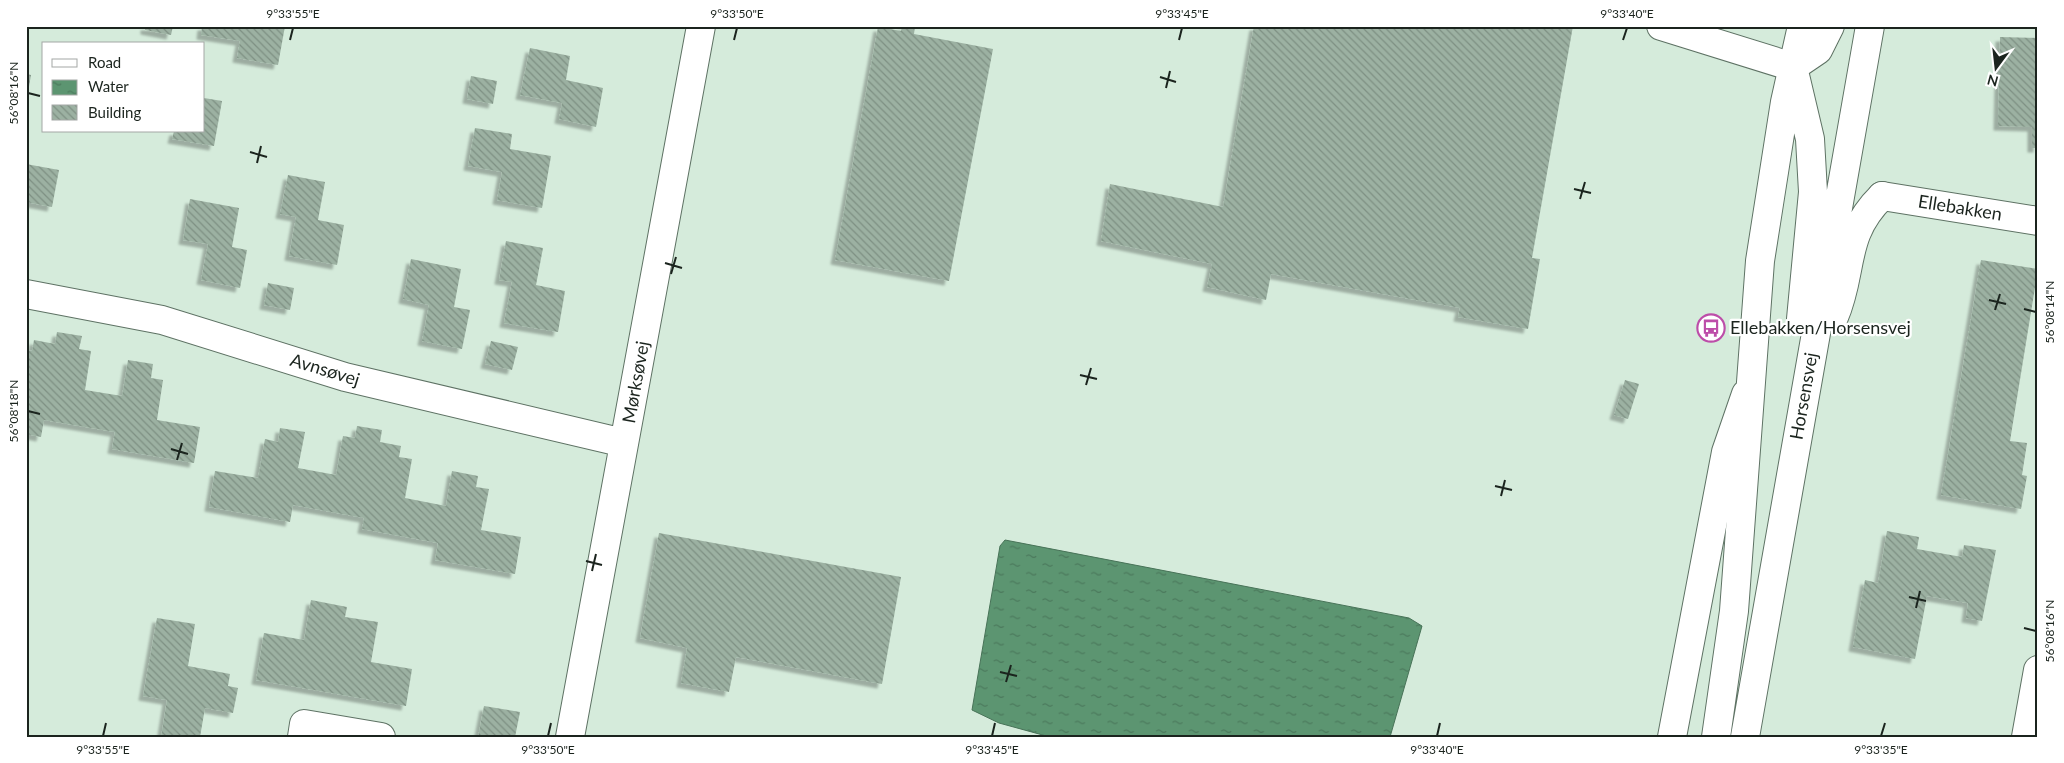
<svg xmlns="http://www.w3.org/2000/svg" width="2064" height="763" viewBox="0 0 2064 763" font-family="Lato,sans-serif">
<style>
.water{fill:url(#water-ripples);stroke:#487358}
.building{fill:url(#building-back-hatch);filter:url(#shadow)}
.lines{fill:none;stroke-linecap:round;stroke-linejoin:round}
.minor-casing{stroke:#5e7264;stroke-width:30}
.major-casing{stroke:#5e7264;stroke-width:30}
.minor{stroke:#fff;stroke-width:28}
.major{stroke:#fff;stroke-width:28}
.ticks{fill:none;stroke:#1b241e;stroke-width:2}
.labels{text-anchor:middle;stroke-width:4.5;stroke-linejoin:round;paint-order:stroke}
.street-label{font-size:18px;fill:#1b241e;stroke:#fff}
.poi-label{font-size:18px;fill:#1b241e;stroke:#fff;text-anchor:start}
.neatline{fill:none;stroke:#1b241e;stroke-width:2}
.ticks-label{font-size:12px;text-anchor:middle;fill:#1b241e}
</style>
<defs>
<pattern id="water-ripples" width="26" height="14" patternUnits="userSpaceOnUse" patternTransform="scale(1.25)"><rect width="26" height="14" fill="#5c9571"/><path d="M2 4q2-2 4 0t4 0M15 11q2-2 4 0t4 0" fill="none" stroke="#4b795c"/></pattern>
<pattern id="building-back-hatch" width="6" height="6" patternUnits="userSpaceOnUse" patternTransform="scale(1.25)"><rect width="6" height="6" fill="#9cb1a2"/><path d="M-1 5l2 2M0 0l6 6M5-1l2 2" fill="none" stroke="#7e9083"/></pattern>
<filter id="shadow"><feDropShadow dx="-4.5" dy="4.5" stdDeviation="1" flood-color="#0004"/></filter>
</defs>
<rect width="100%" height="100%" fill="#d5ebdb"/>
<path class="water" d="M1005,540L1409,618L1422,626L1390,737H1050L999,723L972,710L1000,546Z"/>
<path class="building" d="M145,26H173L171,35L145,30Z
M202,26H285L278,65L237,58L240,41L201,35Z
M902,26H915L914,34L993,49L949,281L835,260L878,27L901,31Z
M1254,26H1573L1532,258L1540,259L1528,329L1458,317L1460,308L1455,307L1271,274L1266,300L1207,287L1212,264L1101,241L1110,184L1223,207Z
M2000,37L2038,38V148H2032V127L1998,126Z
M530,48L570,56L566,80L603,88L596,127L559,119L562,103L520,95Z
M26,74L31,75L27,98H26Z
M471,76L497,81L493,104L467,99Z
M204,98L222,101L214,146L172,139L174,131H204Z
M475,128L512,134L510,149L551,156L542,208L497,200L502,172L468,166Z
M26,164L59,170L52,207L26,202Z
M288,175L325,182L318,220L344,225L337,265L289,256L296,217L280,214Z
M190,199L239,208L232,247L247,250L240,288L201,280L208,244L183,240Z
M506,241L543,248L536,285L565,291L558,332L504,323L512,282L499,280Z
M411,259L461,269L454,307L470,310L462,349L422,341L429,305L403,299Z
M1981,260L2038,269L2010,441L2027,443L2022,475L2027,476L2021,509L1941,495Z
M268,283L294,288L290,310L264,305Z
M57,332L82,336L79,349L91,351L85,390L122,396L128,360L153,364L151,378L163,380L157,420L200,427L194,463L112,449L115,432L44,420L41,437L26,434V350L32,351L34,340L55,344Z
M491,341L518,347L512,370L485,364Z
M1625,380L1639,384L1628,419L1614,415Z
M357,426L382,430L380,442L401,446L399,457L412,459L405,498L446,506L452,471L478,476L476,487L489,489L481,530L521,537L515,574L435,560L438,543L362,529L364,518L293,505L290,522L209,507L215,471L258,478L265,439L278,442L280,428L305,432L298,468L336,475L343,436L355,438Z
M1887,531L1919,537L1917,549L1962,557L1964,545L1996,550L1982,621L1966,618L1968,603L1927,596L1915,659L1853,647L1865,580L1878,583Z
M659,533L901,577L882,684L736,657L729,692L681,683L687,648L640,638Z
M311,600L347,607L345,617L378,622L371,662L412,669L406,706L256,680L264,633L304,640Z
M157,618L195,624L188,666L230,674L228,686L238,688L233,713L205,708L200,737H161L167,700L143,696Z
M484,706L520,712L515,737H478Z"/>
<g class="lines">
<g class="minor-casing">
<path id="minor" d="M1661,26L1793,67
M1882,196L2038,221
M26,294L162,320L345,377L624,443
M302,737L304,724L381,737
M570,737L701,26
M1672,737L1726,452L1746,394
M2026,737L2038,670"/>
</g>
<g class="major-casing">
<path id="major" d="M1834,317C1854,271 1841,236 1882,196
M1801,319L1813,192L1810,139L1793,67L1818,50L1830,26
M1716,737L1734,611L1760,261L1785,102L1802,26
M1745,737L1870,26"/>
</g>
<use href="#minor" class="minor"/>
<use href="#major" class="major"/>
</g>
<path class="ticks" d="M290,40L293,28M734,40L737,28M1179,40L1182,28M1623,40L1627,28M1160,77L1176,82M1166,88L1170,71M28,93L40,96M250,152L267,157M257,163L261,146M1574,189L1591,193M1580,199L1585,182M665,263L682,268M671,274L676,257M1989,300L2006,304M2024,309L2036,312M1995,310L2000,294M1080,375L1097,379M1086,385L1091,368M28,411L40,414M171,449L188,454M177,460L182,443M1495,486L1512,490M1501,496L1505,480M586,561L602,565M592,571L596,554M1909,597L1926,601M1916,608L1920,591M2024,628L2036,631M1000,672L1017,676M1006,682L1011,665M103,736L106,723M548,736L551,723M992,736L995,723M1437,736L1440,723M1881,736L1885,723"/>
<defs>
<g id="bus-ring" transform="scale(1.4375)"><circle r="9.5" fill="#fff" stroke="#bd4da9" stroke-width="1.5"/><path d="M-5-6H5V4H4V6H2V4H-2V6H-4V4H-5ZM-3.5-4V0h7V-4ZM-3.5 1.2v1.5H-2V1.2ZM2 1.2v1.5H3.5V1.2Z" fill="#bd4da9"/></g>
</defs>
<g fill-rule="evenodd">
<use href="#bus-ring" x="1711" y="328"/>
</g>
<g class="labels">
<g class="street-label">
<text transform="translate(1960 208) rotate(9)" y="6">Ellebakken</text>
<text transform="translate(325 370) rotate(17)" y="6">Avnsøvej</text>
<text transform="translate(636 382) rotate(-80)" y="6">Mørksøvej</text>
<text transform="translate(1804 396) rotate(-80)" y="6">Horsensvej</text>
</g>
<g class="poi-label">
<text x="1730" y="334">Ellebakken/Horsensvej</text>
</g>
</g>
<rect width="2064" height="763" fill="none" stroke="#ffffff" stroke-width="55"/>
<rect x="42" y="42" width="162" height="90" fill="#ffffff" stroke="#a4a7a5"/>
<rect x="52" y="59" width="25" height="8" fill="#ffffff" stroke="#a4a7a5"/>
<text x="88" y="68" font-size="15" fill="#1b241e">Road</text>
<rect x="52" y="80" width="25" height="15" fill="url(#water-ripples)" stroke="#a4a7a5"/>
<text x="88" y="92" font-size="15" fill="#1b241e">Water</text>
<rect x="52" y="105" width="25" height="15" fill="url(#building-back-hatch)" stroke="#a4a7a5"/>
<text x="88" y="118" font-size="15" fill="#1b241e">Building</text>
<g transform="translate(1996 68) rotate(195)" stroke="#ffffff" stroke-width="4" paint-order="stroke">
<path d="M0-4L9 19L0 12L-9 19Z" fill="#1b241e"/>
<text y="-8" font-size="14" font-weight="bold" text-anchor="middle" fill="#1b241e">N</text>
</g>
<rect x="28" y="28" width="2008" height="708" class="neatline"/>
<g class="ticks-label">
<text x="293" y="18">9°33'55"E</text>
<text x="737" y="18">9°33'50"E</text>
<text x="1182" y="18">9°33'45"E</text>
<text x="1627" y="18">9°33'40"E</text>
<text transform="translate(14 93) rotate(-90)" y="4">56°08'16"N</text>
<text transform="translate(2050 312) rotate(-90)" y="4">56°08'14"N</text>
<text transform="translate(14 411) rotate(-90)" y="4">56°08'18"N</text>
<text transform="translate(2050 631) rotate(-90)" y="4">56°08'16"N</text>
<text x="103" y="754">9°33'55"E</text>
<text x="548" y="754">9°33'50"E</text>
<text x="992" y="754">9°33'45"E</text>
<text x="1437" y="754">9°33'40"E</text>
<text x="1881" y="754">9°33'35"E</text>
</g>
</svg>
